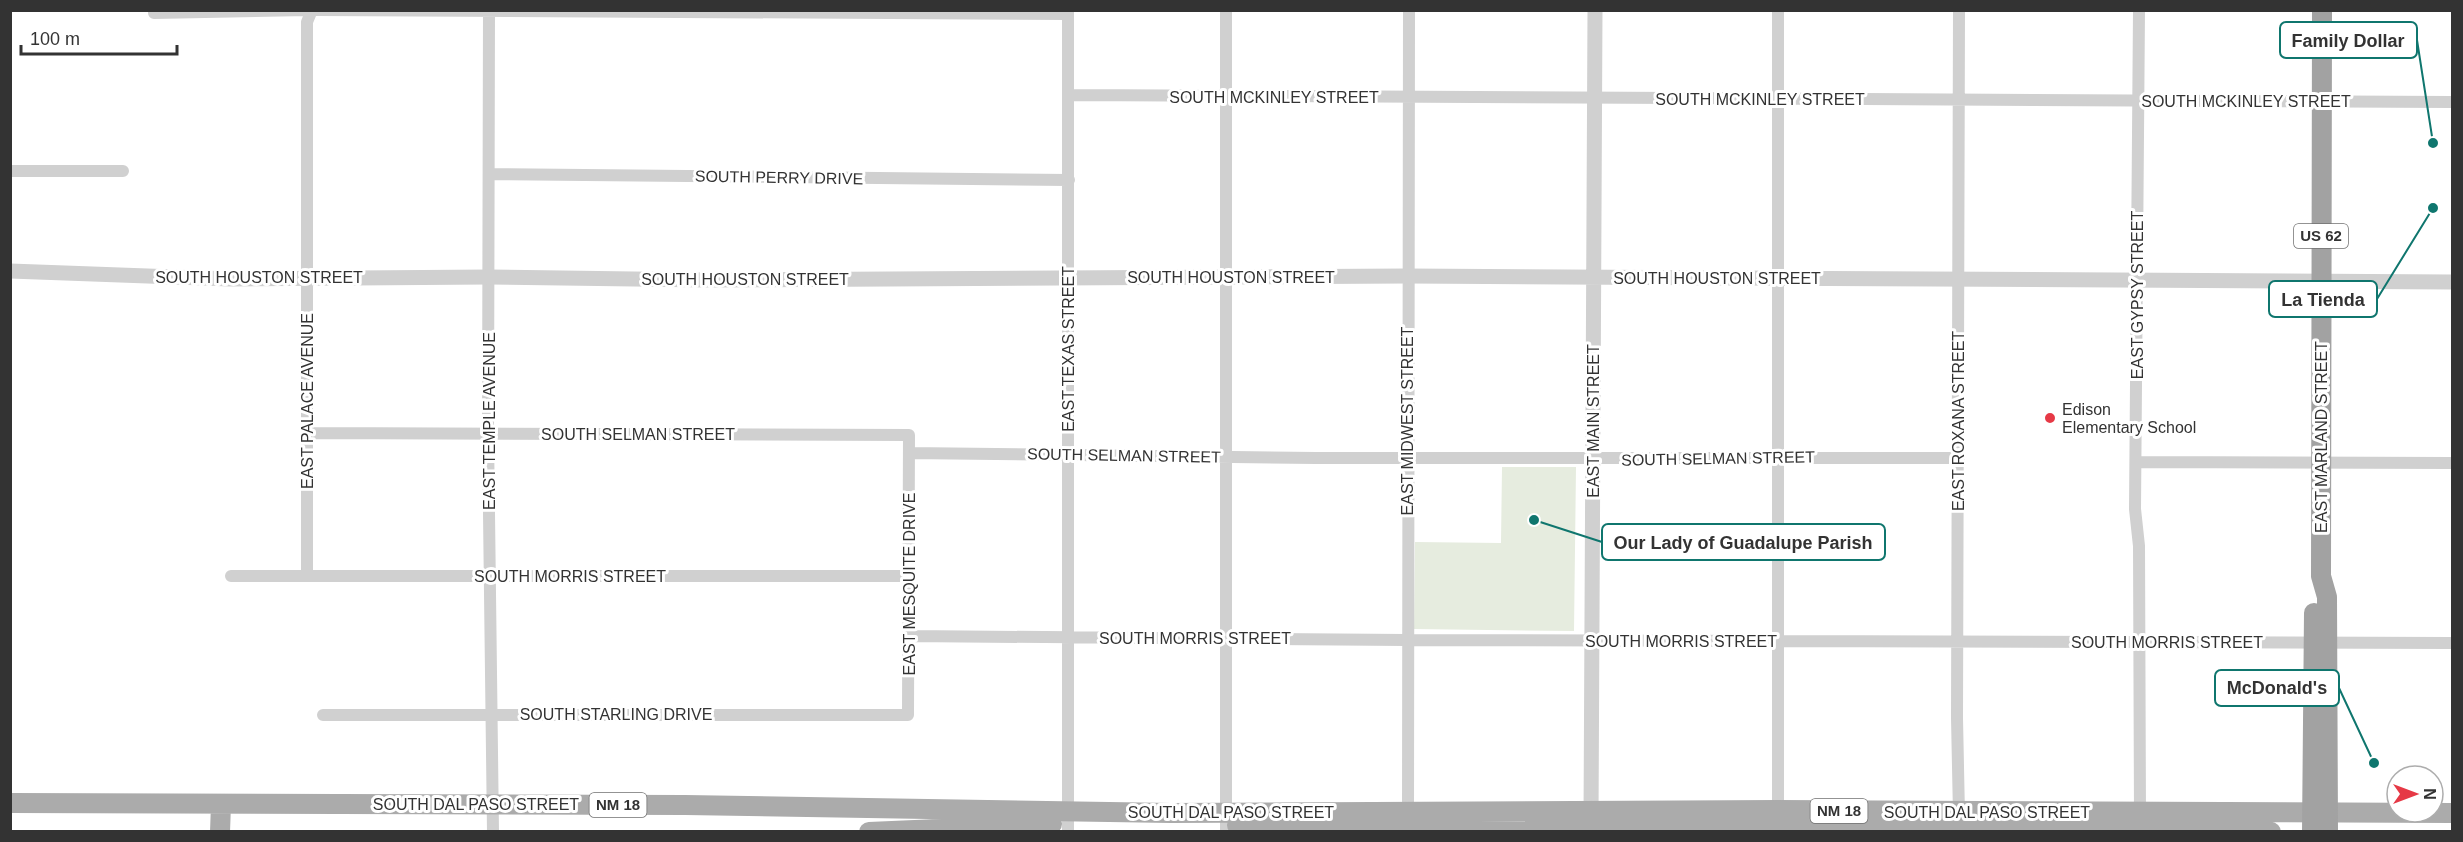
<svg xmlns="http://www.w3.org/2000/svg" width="2463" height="842" viewBox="0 0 2463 842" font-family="Helvetica,sans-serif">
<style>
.green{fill:#e6ecdf}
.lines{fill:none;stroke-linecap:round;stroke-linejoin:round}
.minor{stroke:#d0d0d0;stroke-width:12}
.tertiary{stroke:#d0d0d0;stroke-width:15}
.primary{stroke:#ababab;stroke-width:20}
.trunk{stroke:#a2a2a2;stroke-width:20}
.poi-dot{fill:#e63946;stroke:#fff;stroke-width:2}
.labels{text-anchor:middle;stroke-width:6;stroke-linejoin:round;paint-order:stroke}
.shield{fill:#fff;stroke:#707070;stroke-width:1.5}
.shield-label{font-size:15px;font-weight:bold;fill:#333}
.street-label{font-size:16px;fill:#333;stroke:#fff}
.poi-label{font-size:16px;fill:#333;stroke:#fff;text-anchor:start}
.leader{fill:none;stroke:#0f766e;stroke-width:2}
.callout-dot{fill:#0f766e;stroke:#fff;stroke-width:2}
.callout{fill:#fff;stroke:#0f766e;stroke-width:2}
.callout-label{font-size:18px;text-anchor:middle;font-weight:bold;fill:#333}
</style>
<rect width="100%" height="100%" fill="#fff"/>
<path class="green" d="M1502,467H1576L1574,631L1414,629L1415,542L1501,543Z"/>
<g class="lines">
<path class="minor" d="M154,10V13L308,10
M317,10L1068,14
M489,10L488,434L493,832
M1959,10L1957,718L1959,815
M2139,10L2135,509L2139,546L2140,818
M1068,95L2452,102
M10,171H123
M489,174L1069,180
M308,433L909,435L908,715H323
M909,453L1316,458H1959
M2136,462L2452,463
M231,576H909
M307,576V22L312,10
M909,636L1406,640L2452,643
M1778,816V10
M1408,818L1409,10
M1068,832V10
M1226,832V10"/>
<path class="tertiary" d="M10,271L230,279L489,277L706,280L1408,276L2452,282
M1591,820L1595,10"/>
<path class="primary" d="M10,803L685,805L1171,813L1778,810L2452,813
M1237,825L2271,832
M220,832L221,804
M869,832L1052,824"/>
<path class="trunk" d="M2322,10L2321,576L2327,597L2328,832
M2312,832L2314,613"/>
</g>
<circle class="poi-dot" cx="2050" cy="418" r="6"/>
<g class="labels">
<g class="shield">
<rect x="2294" y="224" width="54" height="24" rx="4.5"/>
<rect x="589.5" y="793" width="57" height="24" rx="4.5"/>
<rect x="1810.5" y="799" width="57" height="24" rx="4.5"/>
</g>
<g class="shield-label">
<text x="2321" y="241">US 62</text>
<text x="618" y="810">NM 18</text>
<text x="1839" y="816">NM 18</text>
</g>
<g class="street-label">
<text x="1274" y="103">SOUTH MCKINLEY STREET</text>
<text x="1760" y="105">SOUTH MCKINLEY STREET</text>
<text x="2246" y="107">SOUTH MCKINLEY STREET</text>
<text transform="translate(779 177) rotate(1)" y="6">SOUTH PERRY DRIVE</text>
<text x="259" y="283">SOUTH HOUSTON STREET</text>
<text x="1231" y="283">SOUTH HOUSTON STREET</text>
<text x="1717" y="284">SOUTH HOUSTON STREET</text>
<text x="745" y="285">SOUTH HOUSTON STREET</text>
<text transform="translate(2137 295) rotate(-90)" y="6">EAST GYPSY STREET</text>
<text transform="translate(1068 349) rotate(-90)" y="6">EAST TEXAS STREET</text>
<text transform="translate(307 401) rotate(-90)" y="6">EAST PALACE AVENUE</text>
<text transform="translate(489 421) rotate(-90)" y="6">EAST TEMPLE AVENUE</text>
<text transform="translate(1407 421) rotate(-90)" y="6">EAST MIDWEST STREET</text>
<text transform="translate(1593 421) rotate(-90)" y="6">EAST MAIN STREET</text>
<text transform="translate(1958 421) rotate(-90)" y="6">EAST ROXANA STREET</text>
<text x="638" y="440">SOUTH SELMAN STREET</text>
<text transform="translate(2321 437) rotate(-90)" y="6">EAST MARLAND STREET</text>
<text transform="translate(1124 455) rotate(1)" y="6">SOUTH SELMAN STREET</text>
<text transform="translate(1718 458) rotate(-1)" y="6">SOUTH SELMAN STREET</text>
<text x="570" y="582">SOUTH MORRIS STREET</text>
<text transform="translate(909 584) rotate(-90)" y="6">EAST MESQUITE DRIVE</text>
<text x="1195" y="644">SOUTH MORRIS STREET</text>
<text x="1681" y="647">SOUTH MORRIS STREET</text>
<text x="2167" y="648">SOUTH MORRIS STREET</text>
<text x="616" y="720">SOUTH STARLING DRIVE</text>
<text x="476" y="810">SOUTH DAL PASO STREET</text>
<text x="1231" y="818">SOUTH DAL PASO STREET</text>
<text x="1987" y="818">SOUTH DAL PASO STREET</text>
</g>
<g class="poi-label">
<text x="2062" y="415">Edison<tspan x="2062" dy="18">Elementary School</tspan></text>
</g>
</g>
<path class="leader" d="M2433 143L2417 40M2433 208L2377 299M1534 520L1602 542M2374 763L2339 688"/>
<g class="callout-dot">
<circle cx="2433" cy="143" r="6"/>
<circle cx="2433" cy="208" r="6"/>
<circle cx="1534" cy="520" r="6"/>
<circle cx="2374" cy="763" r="6"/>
</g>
<g class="callout">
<rect x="2280" y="22" width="137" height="36" rx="6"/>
<rect x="2269" y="281" width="108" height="36" rx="6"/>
<rect x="1602" y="524" width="283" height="36" rx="6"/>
<rect x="2215" y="670" width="124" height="36" rx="6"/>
</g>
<g class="callout-label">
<text x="2348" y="47">Family Dollar</text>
<text x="2323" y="306">La Tienda</text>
<text x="1743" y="549">Our Lady of Guadalupe Parish</text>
<text x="2277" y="694">McDonald's</text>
</g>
<rect width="2463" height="842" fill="none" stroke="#333333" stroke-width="24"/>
<g transform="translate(2415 794) rotate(90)"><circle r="28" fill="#ffffff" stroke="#adadad" stroke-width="1.5"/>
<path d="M0-4.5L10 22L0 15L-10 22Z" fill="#e63946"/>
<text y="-9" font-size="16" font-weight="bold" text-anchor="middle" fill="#333333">N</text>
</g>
<path d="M21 45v9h156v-9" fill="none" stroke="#333333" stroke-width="3"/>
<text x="30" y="45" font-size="18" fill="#333333" stroke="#ffffff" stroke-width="4.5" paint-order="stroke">100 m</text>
</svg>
